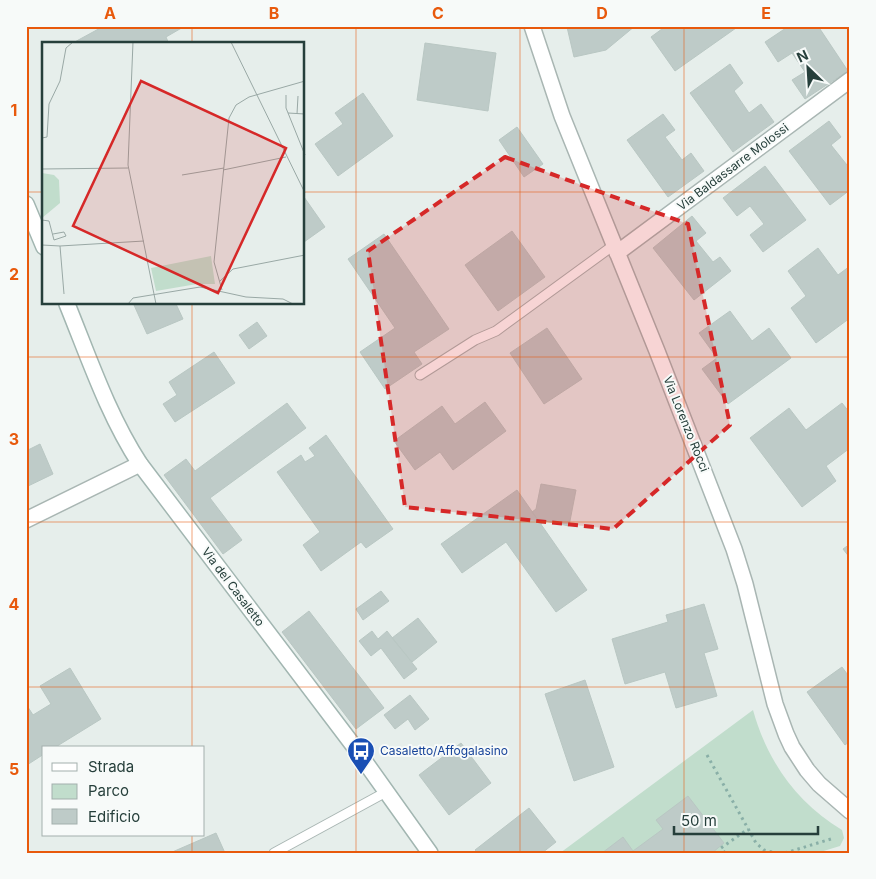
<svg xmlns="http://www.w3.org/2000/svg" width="876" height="879" viewBox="0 0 876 879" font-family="Inter,sans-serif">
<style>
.green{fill:#c1ddcc}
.building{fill:#becbc8;stroke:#b9c7c3}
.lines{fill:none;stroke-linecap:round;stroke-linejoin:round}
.lane-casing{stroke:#a9b6b3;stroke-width:11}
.street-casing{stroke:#a9b6b3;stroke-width:18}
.secondary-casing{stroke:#a2b6b1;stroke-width:18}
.path{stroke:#89afa7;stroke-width:3;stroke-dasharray:2.5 4;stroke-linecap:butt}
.lane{stroke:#fff;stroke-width:9}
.street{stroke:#fff;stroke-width:15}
.secondary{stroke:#fff;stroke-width:15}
.marked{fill:#d62828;fill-opacity:0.2;stroke:#d62828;stroke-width:4;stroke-dasharray:10 6;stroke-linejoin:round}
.grid{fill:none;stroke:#e8590c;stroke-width:1;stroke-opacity:0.55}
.labels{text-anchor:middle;stroke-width:4;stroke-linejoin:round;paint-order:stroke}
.street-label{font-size:12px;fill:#263f3b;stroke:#f7faf9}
.transit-label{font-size:12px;fill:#164399;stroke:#f7faf9;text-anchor:start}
.inset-road{fill:none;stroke:#99a8a5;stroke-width:1}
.view{fill:#d62828;fill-opacity:0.15;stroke:#d62828;stroke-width:2.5}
.inset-edge{fill:none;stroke:#263f3b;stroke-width:2.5}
.neatline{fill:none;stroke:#e8590c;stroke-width:2}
.grid-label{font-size:16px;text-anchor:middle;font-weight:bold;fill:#e8590c}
</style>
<rect width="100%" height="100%" fill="#e6eeeb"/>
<path class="green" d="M753,710C767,761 797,803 842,830L844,838L840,846L817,853H560Z"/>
<path class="building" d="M104,26H185L166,37L169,44H71Z
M635,26L606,50L574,57L567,27Z
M666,26H734L736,28L675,71L651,37Z
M789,26H818L848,71L805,99L792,80L805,72L792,53L778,62L765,42Z
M425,43L496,53L488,111L417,100Z
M730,64L743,83L734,91L749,113L761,104L774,122L733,152L690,93Z
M363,93L393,136L338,176L315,144L343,124L335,113Z
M663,114L675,130L665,137L682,160L691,153L704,171L668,197L627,140Z
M829,121L841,137L831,145L847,165L850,163V190L830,205L789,151Z
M517,127L543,164L524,177L499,140Z
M765,166L806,220L763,252L750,235L764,224L750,206L737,216L723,198Z
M304,197L325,227L304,242Z
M692,216L706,233L696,241L713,262L720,257L731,271L694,300L653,248Z
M512,231L545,277L498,311L465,265Z
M384,234L449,329L414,352L422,364L385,389L360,352L395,328L348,259Z
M818,248L838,275L850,266V318L816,343L791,308L806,296L788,271Z
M136,304H176L183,319L147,334L134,305Z
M730,311L752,341L769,328L791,358L728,404L702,369L717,358L699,333Z
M257,322L267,336L249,349L239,335Z
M547,328L582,379L544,404L510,353Z
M214,352L235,383L175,422L163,404L177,395L169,382Z
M485,402L506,431L453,470L440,452L415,470L394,441L442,406L455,424Z
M287,403L306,428L210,498L242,540L223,554L164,475L186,459L195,471Z
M842,403L850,413V448L826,466L836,481L802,507L750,438L789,408L806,430Z
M326,435L393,529L366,548L361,542L321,571L303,545L320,532L277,472L301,455L305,462L315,456L309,448Z
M40,444L53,474L26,487V451Z
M541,484L576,490L569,526L545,521L541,524L532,512L536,509Z
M517,490L587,590L556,612L506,542L462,573L441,544Z
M850,544V558L843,549Z
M381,591L389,601L363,620L356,609Z
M704,604L718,649L704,653L717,696L676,708L665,672L625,684L612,639L668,622L666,615Z
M309,611L384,708L356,729L282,632Z
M418,618L437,642L412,662L392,638Z
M372,631L378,639L387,631L417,669L404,679L381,648L371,656L359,641Z
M842,667L850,678V741L845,745L807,692Z
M70,668L101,719L54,748H44V754L27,765L26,704L33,715L51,704L40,686Z
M585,680L614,767L574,781L545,694Z
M410,695L429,719L415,730L408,719L395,729L384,715Z
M461,743L491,783L449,815L419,775Z
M688,796L724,843L712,853H602L623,837L633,851L663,829L656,820Z
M529,808L556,842L542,853H478L475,850Z
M216,833L225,853H170Z"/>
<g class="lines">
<g class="lane-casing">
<path id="lane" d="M420,375L475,340L496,331L614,245
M274,853L386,792"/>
</g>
<g class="street-casing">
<path id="street" d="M532,26L562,116L657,351L734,549L745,584L775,704L786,734L792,747L807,770L819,784L850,811
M617,253L850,80
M26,520L140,464"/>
</g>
<g class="secondary-casing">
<path id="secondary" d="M26,204L44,247
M67,304C89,358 108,415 140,464L353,745L430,853"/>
</g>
<path class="path" d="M707,755L756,843L764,850L776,853
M725,853L721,848L748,829
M785,853L831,839"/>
<use href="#lane" class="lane"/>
<use href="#street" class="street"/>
<use href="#secondary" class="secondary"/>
</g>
<path class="marked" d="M505,157L688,224L730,425L613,529L405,507L368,251Z"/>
<path class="grid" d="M192,26V44M356,26V853M520,26V853M684,26V853M26,192H44M304,192H850M192,304V748M26,357H850M26,522H850M26,687H850M192,835V853"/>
<defs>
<g id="bus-pin" transform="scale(1.4375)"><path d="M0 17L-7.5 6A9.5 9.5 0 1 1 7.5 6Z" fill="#1a4fb4" stroke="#f7faf9"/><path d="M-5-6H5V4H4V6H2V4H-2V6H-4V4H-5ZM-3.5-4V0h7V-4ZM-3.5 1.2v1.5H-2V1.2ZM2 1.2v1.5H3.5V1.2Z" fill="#fff"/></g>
</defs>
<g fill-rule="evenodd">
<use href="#bus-pin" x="361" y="751"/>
</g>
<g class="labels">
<g class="street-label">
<text transform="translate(733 167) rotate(-37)" y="4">Via Baldassarre Molossi</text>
<text transform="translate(686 424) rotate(68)" y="4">Via Lorenzo Rocci</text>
<text transform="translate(233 587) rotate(53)" y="4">Via del Casaletto</text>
</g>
<g class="transit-label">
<text x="380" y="755">Casaletto/Affogalasino</text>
</g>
</g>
<g transform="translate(42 42)">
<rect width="262" height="262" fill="#e6eeeb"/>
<path d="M0,131L12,133L17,138L18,161L0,176ZM169,214L173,242H155L114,249L109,226Z" fill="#c1ddcc"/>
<path class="inset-road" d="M91,0L86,123L114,262M189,0L263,151M244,53V66L263,113M246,71L263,72M255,72L256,54M0,96L5,95L7,62L18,39L24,6L31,0M0,127L86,126M181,128L244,115M140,133L182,126M0,178L7,179L12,198L24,194L22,190L11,192M0,203L18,204M178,239L191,227L263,213M180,248L172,220L187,76L194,63L207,55L263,39M22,252L18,204L102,199M86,262L91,256L158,245L204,255L241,257L251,262"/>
<path class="view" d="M99,39L244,106L176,251L31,184Z"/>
<rect width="262" height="262" class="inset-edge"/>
</g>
<rect width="876" height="879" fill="none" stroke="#f7faf9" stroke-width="55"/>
<rect x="42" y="746" width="162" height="90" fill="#f7faf9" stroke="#a3afad"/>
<rect x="52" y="763" width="25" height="8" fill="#ffffff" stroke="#a3afad"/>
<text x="88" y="772" font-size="15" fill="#263f3b">Strada</text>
<rect x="52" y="784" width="25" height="15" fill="#c1ddcc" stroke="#a3afad"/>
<text x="88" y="796" font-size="15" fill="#263f3b">Parco</text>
<rect x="52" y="809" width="25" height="15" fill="#becbc8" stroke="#a3afad"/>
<text x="88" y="822" font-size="15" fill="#263f3b">Edificio</text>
<g transform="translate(808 68) rotate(335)" stroke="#f7faf9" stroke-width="4" paint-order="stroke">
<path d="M0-4L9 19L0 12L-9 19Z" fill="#263f3b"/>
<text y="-8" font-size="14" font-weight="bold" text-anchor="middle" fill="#263f3b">N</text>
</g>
<path d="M674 826v8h144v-8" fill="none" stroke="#263f3b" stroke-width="2.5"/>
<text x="681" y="826" font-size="15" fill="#263f3b" stroke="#f7faf9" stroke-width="4" paint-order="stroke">50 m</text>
<rect x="28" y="28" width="820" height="824" class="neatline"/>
<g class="grid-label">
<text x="110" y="19">A</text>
<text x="274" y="19">B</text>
<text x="438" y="19">C</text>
<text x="602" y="19">D</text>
<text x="766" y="19">E</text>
<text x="14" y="116">1</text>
<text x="14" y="280">2</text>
<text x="14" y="445">3</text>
<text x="14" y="610">4</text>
<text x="14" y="775">5</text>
</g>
</svg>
